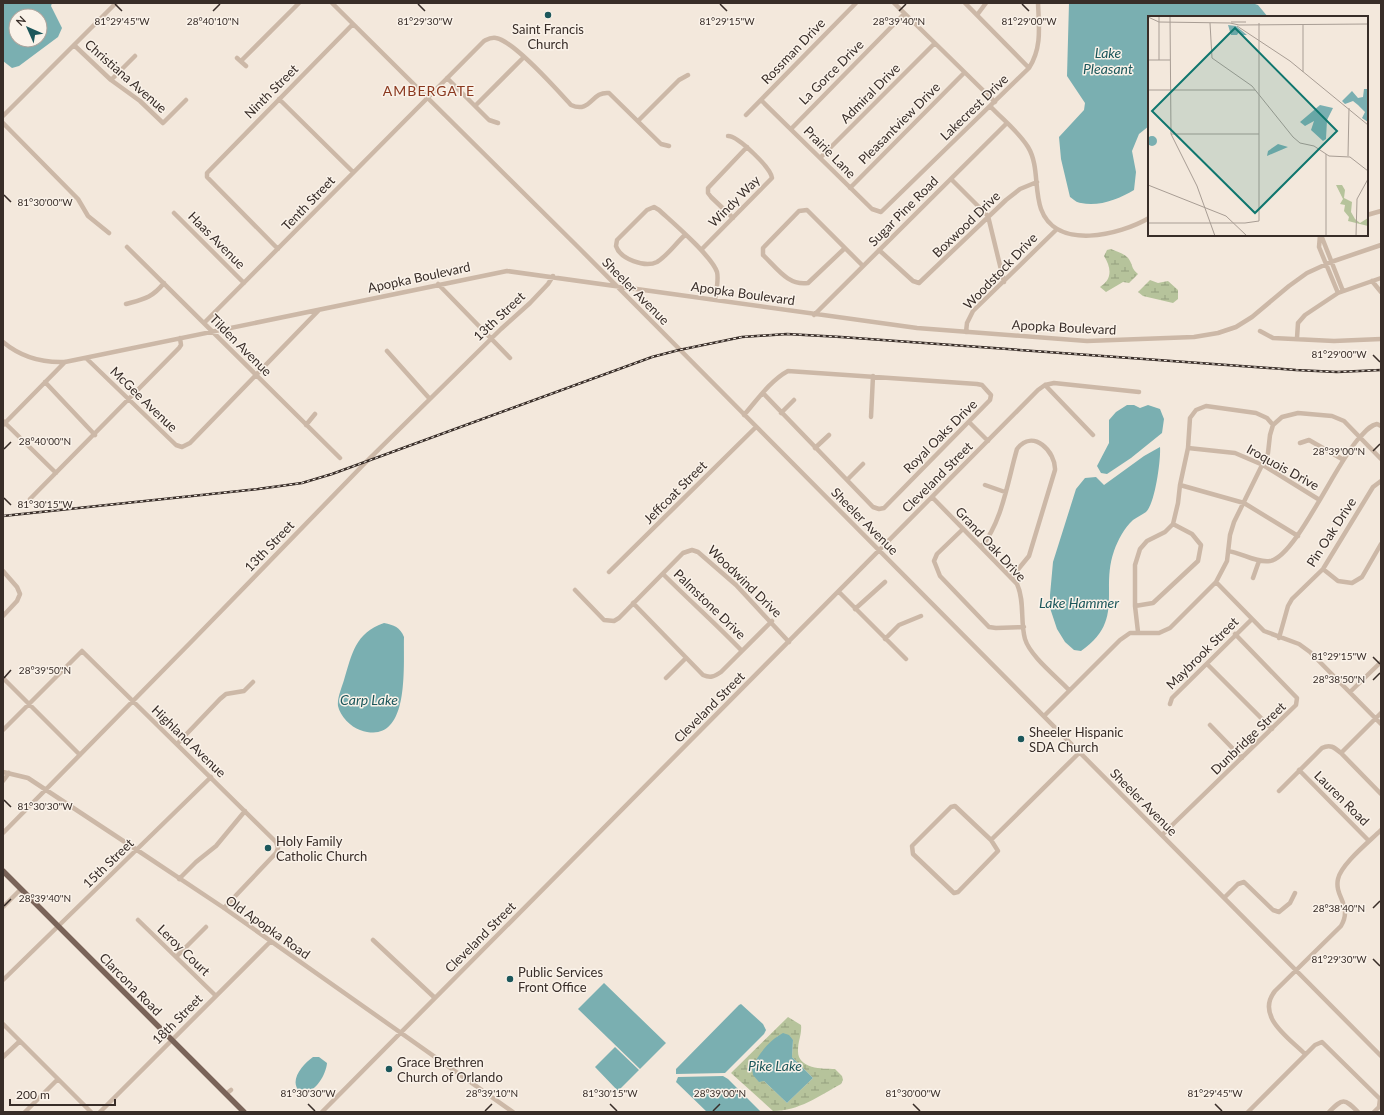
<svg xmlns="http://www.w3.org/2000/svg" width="1384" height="1115" viewBox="0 0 1384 1115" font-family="Lato,sans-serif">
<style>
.wetland{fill:url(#wetland-marsh);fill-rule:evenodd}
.water{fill:#7aafb1;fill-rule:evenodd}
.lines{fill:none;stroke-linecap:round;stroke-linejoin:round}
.minor{stroke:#ccb8a7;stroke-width:4.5}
.major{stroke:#7a6459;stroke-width:5.5}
.rail-casing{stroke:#382d28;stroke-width:2.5}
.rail{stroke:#faf2e9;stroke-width:1;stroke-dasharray:3;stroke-linecap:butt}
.ticks{fill:none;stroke:#382d28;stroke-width:1.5}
.poi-dot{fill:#1c575b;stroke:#faf2e9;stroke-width:1.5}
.labels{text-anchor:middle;stroke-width:3;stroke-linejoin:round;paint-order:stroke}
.poi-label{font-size:13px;fill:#382d28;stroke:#faf2e9;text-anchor:start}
.street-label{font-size:13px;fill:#382d28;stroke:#faf2e9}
.water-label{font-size:14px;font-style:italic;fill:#1c575b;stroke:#faf2e9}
.neighbourhood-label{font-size:14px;letter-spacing:1px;fill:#8a381e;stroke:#faf2e9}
.inset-road{fill:none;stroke:#a89d94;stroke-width:1}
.view{fill:#0f766e;fill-opacity:0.15;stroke:#0f766e;stroke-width:2}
.inset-edge{fill:none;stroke:#382d28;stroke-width:2}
.ticks-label{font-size:10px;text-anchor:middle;fill:#382d28;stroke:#faf2e9;stroke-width:3;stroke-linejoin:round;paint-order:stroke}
</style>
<defs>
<pattern id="wetland-marsh" width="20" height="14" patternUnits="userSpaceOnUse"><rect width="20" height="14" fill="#b6c39b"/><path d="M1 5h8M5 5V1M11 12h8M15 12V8" fill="none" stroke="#959f7e"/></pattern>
</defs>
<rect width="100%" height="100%" fill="#f3e8dc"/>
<path class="wetland" d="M1111,249C1117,252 1127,254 1130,261C1133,267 1132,269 1138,274L1129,283L1123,282L1106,292L1100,287C1113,279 1111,267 1104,256L1107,250Z
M1150,280L1158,283L1168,281L1178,290V299L1173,303L1143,296L1138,292Z
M788,1017L801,1025C802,1034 798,1041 798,1050C797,1069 822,1069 835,1069L842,1076L843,1080L841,1084C819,1096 799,1111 773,1111L731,1073ZM778,1036L793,1040L792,1057L813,1078L787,1103L764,1081L755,1062Z"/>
<path class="water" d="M3,3H52L51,6L62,28L58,37L19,66L12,68L3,61ZM16,16H40V40H16Z
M1069,3H1252L1258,5L1268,17H1149V126L1139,134L1132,151L1136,172L1134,190C1119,199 1099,207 1081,203C1077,203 1073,199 1070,197L1061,159L1059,137L1084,110L1085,103L1067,76Z
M1127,405H1134L1140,408L1148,405L1160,409L1164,419L1162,433L1131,458L1107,474L1101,473L1097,466L1109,443V420L1116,412Z
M1160,447C1161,459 1155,504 1146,512C1142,515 1137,517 1133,520C1124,528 1118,540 1114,551C1100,591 1125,620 1081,651L1074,650L1065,642L1057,629L1050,608V595L1053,562L1076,489L1085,478L1096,477L1104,485L1144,456Z
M384,623C394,625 400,627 404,637C403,666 411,748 360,730C351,727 340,716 338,706C337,698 342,687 344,680C352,654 355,633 384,623Z
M604,983L666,1043L640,1069L578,1009Z
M741,1004L763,1024L766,1030L764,1034L725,1073L676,1074V1069L739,1005Z
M783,1033L789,1035L793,1040L792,1057L813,1078L787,1103L764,1081L759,1082L753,1075L752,1068C758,1054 770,1040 783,1033Z
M615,1047L639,1070L618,1091L595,1067Z
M313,1057H319L327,1063C326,1075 314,1096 300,1092C288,1081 303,1064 313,1057Z
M723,1076L728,1079L761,1112H707L676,1082L678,1077Z"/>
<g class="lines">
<path class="minor" d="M332,3L580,249L1381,1056
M894,3L995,102
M965,3L1029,68
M977,15L986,3
M74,45L111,80L140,101L163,123L186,100
M237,58L246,66
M241,61L299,3
M447,78L489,120L498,123
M111,80L135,56
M279,99L353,172
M761,100L872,209L881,212L1029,68C1042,48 1039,27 1038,3
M475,106L524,57
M990,106C1002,119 1019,132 1028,147C1039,165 1034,189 1041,209C1056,251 1120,235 1149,218
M746,115L856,3
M3,116L116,3
M638,121L679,80L688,75
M3,123L78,199L88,216L109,233
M791,129L904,14
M821,157L934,44
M951,179L988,216L1004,282
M850,188L964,73
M174,213L244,283
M1367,215L1381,211
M733,218L711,197L708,193V188L747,147
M685,235C676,243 667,256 657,262C645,268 620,259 616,246L617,240L647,210L654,207L659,210C672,222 712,256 717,272C719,280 716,291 715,300
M1320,235L1319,247L1338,293
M1321,235L1343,291
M127,247L340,458
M845,248L808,283C788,286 777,268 763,255V248L799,211L807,210L863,266
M278,249L207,177V173L353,24
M701,250L772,178C771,168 738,136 728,136
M879,250L913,281L919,283L1006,200L1020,189L1037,182
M1372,281L1381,292
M438,284L510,358
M126,304C144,299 152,298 164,283
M814,315L1007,123
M204,323L484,41C488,39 491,37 496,38C514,41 557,90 571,105C591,114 591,91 609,93L661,144L669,146
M1260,331L1273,338L1334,341L1381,339
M966,332L967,323L973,311L1057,229
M1297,338L1298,323L1305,315L1338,293L1381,278
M3,342C21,357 42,363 65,362L507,271L917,328L1087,341L1194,337L1218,333L1236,327L1252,317L1289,286L1307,273L1331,262L1381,245
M387,351L429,398
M86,358L176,445L182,447L190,443L319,310
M45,382L95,435
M1045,385L1093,435
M781,413L794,400
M744,415C757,400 771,380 788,371L977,384L982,385L991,395L990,400L884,508L879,509L873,507L763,393
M871,417L873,376
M3,421L56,473
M969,422L988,441
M3,425L65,362
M306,425L315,414
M1300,443L1309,440L1342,459
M815,448L829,435
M1188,448L1235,453L1263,465L1318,499
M847,480L863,464
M985,485L1005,492
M1180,485L1244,503L1298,536
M932,497L1017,584C1025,601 1020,621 1025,639C1030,656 1057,677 1069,690
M30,499L179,348L181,345L180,338
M963,529L937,554L934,561L940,576L989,627L996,628L1024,627
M981,547C1002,523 1008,480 1017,449C1033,428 1056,452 1055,470L1029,556L1011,578
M1228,551C1242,553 1256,563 1270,561C1296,557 1337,460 1360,437C1366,431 1369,426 1377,424L1381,426
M1323,569L1338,581L1352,583L1362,577L1381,544
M3,571L17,587L20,594L17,601L3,616
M609,572L756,427
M663,574C689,600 716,624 742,651
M1253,578L1259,561
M1216,582L1264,631L1299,644L1310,652L1381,724
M575,590L604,620L614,621L619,618L683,553L692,550L698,552L736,585L789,642
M839,592L906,659
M633,603L703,675C710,678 714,677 721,672L772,621
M1135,606L1153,603L1198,561L1201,545L1192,534L1173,524
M855,609L885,582
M1138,632L1135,606V565L1140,549L1147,541L1165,532L1173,524L1178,503L1180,485L1188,448L1190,418L1196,410L1206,406L1256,413L1267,418L1273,425
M1279,638L1288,606L1292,599L1323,569L1373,487L1381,481
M885,639L899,625L921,616
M1207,664L1272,729
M3,678L80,755
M666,678L686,658
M1350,692L1381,662
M1170,704L1172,698L1252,619
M1044,716L1120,640L1130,633H1159L1170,628L1216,582L1227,561L1230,535L1234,522L1268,453L1270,435L1273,425L1282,417L1298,413L1332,416L1344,421L1381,459
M1210,725L1242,758
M3,730L82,651L276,842L278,848L276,853L224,908
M177,744L220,699L226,694L244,691L253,682
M1341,753L1381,713
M1299,770L1369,841
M3,772L28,778L137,850L224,908L513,1112
M3,781L9,773
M1279,791L1322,748C1330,744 1334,747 1341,753L1381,794
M955,806L991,840L998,851L958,892L954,893L913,854L912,846L951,807Z
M3,833L192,641L365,463L501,329L530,303L548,284L553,276
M1162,835L1296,705L1297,698L1235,634
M991,840L1080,752
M179,879L196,862L216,846L245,811
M1224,898L1238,884L1244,882L1273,910L1279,912L1290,903L1295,893
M3,907L21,889
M138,920L215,995
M373,940L435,998
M176,957L206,927
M3,980L211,777
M3,1024L91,1112
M1305,1054C1289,1038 1255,1016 1275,991L1341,926C1353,905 1334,897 1338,879C1341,864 1370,841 1381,830
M3,1057L20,1041
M226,1094L231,1090
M25,1112L58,1079
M100,1112L270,942
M322,1112L1038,390L1045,385L1054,383L1139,392
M1248,1112L1315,1045L1322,1042L1380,1099L1379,1107L1374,1112
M1329,1112C1343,1098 1344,1098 1358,1112"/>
<path class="major" d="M3,871L244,1112"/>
<g class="rail-casing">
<path id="rail" d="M3,516L258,489L302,483L332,474L652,357L679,350L742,337L787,334L841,337L1296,370L1337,372L1381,370"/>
</g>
<use href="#rail" class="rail"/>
</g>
<path class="ticks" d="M115,4L122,11M418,4L425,11M720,4L727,11M1022,4L1029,11M213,11L220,4M899,11L906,4M4,195L11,202M1373,355L1380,362M4,449L11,442M1373,451L1380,444M4,498L11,505M1373,657L1380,664M4,678L11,670M1373,680L1380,673M4,800L11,807M4,906L11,899M1373,908L1380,901M1373,959L1380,966M308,1104L315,1111M610,1104L617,1111M913,1104L920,1111M1215,1104L1222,1111M485,1111L492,1104M713,1111L720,1104"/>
<g class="poi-dot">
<circle cx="548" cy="15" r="4"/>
<circle cx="1021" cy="739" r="4"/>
<circle cx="268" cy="848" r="4"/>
<circle cx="510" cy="979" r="4"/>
<circle cx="389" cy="1069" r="4"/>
</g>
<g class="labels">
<g class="poi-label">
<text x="548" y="34" text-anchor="middle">Saint Francis<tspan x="548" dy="15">Church</tspan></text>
<text x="1029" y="737">Sheeler Hispanic<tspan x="1029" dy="15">SDA Church</tspan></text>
<text x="276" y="846">Holy Family<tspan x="276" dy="15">Catholic Church</tspan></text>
<text x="518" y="977">Public Services<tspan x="518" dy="15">Front Office</tspan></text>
<text x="397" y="1067">Grace Brethren<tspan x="397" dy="15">Church of Orlando</tspan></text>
</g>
<g class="street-label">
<text transform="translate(793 51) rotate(-46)" y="5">Rossman Drive</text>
<text transform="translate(831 72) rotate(-45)" y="5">La Gorce Drive</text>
<text transform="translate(126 76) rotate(41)" y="5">Christiana Avenue</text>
<text transform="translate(271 91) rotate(-45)" y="5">Ninth Street</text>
<text transform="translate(870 93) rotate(-45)" y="5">Admiral Drive</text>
<text transform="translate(974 107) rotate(-44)" y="5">Lakecrest Drive</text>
<text transform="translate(899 123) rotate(-45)" y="5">Pleasantview Drive</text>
<text transform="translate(830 152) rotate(45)" y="5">Prairie Lane</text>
<text transform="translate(734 201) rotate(-45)" y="5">Windy Way</text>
<text transform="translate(308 203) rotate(-46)" y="5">Tenth Street</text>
<text transform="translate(903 211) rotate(-45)" y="5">Sugar Pine Road</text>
<text transform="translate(966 224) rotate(-44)" y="5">Boxwood Drive</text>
<text transform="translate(217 240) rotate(45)" y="5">Haas Avenue</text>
<text transform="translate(1000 271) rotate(-46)" y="5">Woodstock Drive</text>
<text transform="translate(419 277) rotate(-12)" y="5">Apopka Boulevard</text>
<text transform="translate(636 291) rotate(45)" y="5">Sheeler Avenue</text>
<text transform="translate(743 293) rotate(8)" y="5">Apopka Boulevard</text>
<text transform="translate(499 316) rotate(-43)" y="5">13th Street</text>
<text transform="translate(1064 327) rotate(3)" y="5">Apopka Boulevard</text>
<text transform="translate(241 345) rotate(45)" y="5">Tilden Avenue</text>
<text transform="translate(144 399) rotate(44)" y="5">McGee Avenue</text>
<text transform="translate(940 436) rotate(-45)" y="5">Royal Oaks Drive</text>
<text transform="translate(1283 467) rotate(29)" y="5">Iroquois Drive</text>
<text transform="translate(937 477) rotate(-45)" y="5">Cleveland Street</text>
<text transform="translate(675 492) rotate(-45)" y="5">Jeffcoat Street</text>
<text transform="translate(865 521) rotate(45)" y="5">Sheeler Avenue</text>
<text transform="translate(1331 532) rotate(-57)" y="5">Pin Oak Drive</text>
<text transform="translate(991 544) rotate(47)" y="5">Grand Oak Drive</text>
<text transform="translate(269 546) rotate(-46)" y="5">13th Street</text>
<text transform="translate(745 581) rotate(44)" y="5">Woodwind Drive</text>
<text transform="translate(710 604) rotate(44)" y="5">Palmstone Drive</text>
<text transform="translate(1202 653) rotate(-45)" y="5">Maybrook Street</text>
<text transform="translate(709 707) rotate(-45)" y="5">Cleveland Street</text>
<text transform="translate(1248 738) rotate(-44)" y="5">Dunbridge Street</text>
<text transform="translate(189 741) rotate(44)" y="5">Highland Avenue</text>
<text transform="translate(1342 798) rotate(45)" y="5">Lauren Road</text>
<text transform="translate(1144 802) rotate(45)" y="5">Sheeler Avenue</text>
<text transform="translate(108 863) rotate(-44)" y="5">15th Street</text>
<text transform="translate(268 927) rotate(35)" y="5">Old Apopka Road</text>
<text transform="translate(480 937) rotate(-45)" y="5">Cleveland Street</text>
<text transform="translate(184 950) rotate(44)" y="5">Leroy Court</text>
<text transform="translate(131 984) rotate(45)" y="5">Clarcona Road</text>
<text transform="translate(177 1019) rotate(-45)" y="5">18th Street</text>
</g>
<g class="water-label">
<text x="1108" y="58">Lake<tspan x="1108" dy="16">Pleasant</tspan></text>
<text x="1079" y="608">Lake Hammer</text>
<text x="369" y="705">Carp Lake</text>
<text x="775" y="1071">Pike Lake</text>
</g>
<g class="neighbourhood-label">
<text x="429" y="96">AMBERGATE</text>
</g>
</g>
<g transform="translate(1148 16)">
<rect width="220" height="220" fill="#f3e8dc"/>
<path d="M188,169H194L197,174L196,182L204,186L203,196L207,203L212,207L220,202V210L200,205L201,201L196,195L197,189L192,188L195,183Z" fill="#b6c39b"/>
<path d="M80,9L88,10L99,19H94L91,16L89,19H83ZM216,73H220V106L214,102L217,96L210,89L205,85L197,88L194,85L204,75L210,82L215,81ZM172,89L185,92L179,104L178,123L175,125L163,114L166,105L157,110L152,106ZM-1 125a5 5 0 1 1 10 0a5 5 0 1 1-10 0ZM130,128L140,131L119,140L120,135Z" fill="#7aafb1"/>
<path class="inset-road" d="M11,0V44M22,0L23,118L49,170L67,220M0,1L11,6L82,7L91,9L220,8M83,6H98M62,7L64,42L104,70L145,121L152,127L166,130L181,140L202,141L220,155M89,10L142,45L220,109M111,26V7M0,44H22M155,56V8M0,74H107M23,118H111M178,138V220M200,140L201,92M0,169L78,200L99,220M0,207H61M61,207H97M97,207L111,205V26M208,220L209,183L220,163"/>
<path class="view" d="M87,12L189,115L107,197L4,95Z"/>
<rect width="220" height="220" class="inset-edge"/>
</g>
<g class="ticks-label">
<text x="122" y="25">81°29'45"W</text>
<text x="213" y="25">28°40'10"N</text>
<text x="425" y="25">81°29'30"W</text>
<text x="727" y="25">81°29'15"W</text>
<text x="899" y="25">28°39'40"N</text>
<text x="1029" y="25">81°29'00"W</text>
<text x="45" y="206">81°30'00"W</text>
<text x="1339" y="358">81°29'00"W</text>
<text x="45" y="445">28°40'00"N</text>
<text x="1339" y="455">28°39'00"N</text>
<text x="45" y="508">81°30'15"W</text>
<text x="1339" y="660">81°29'15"W</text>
<text x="45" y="674">28°39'50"N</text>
<text x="1339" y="683">28°38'50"N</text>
<text x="45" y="810">81°30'30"W</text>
<text x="45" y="902">28°39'40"N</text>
<text x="1339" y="912">28°38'40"N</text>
<text x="1339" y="963">81°29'30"W</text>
<text x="308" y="1097">81°30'30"W</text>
<text x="492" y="1097">28°39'10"N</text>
<text x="610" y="1097">81°30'15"W</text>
<text x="720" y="1097">28°39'00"N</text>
<text x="913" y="1097">81°30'00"W</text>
<text x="1215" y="1097">81°29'45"W</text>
</g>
<rect width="1384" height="1115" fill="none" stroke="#382d28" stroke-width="8"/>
<g transform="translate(28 28) rotate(315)"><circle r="19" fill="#faf2e9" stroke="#aca39c"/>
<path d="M0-3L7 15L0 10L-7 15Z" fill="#1c575b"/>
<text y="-6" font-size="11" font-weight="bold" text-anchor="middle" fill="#382d28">N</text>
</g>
<path d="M10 1099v6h105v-6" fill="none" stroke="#382d28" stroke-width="2"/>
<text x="16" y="1099" font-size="12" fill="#382d28" stroke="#faf2e9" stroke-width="3" paint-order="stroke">200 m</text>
</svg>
